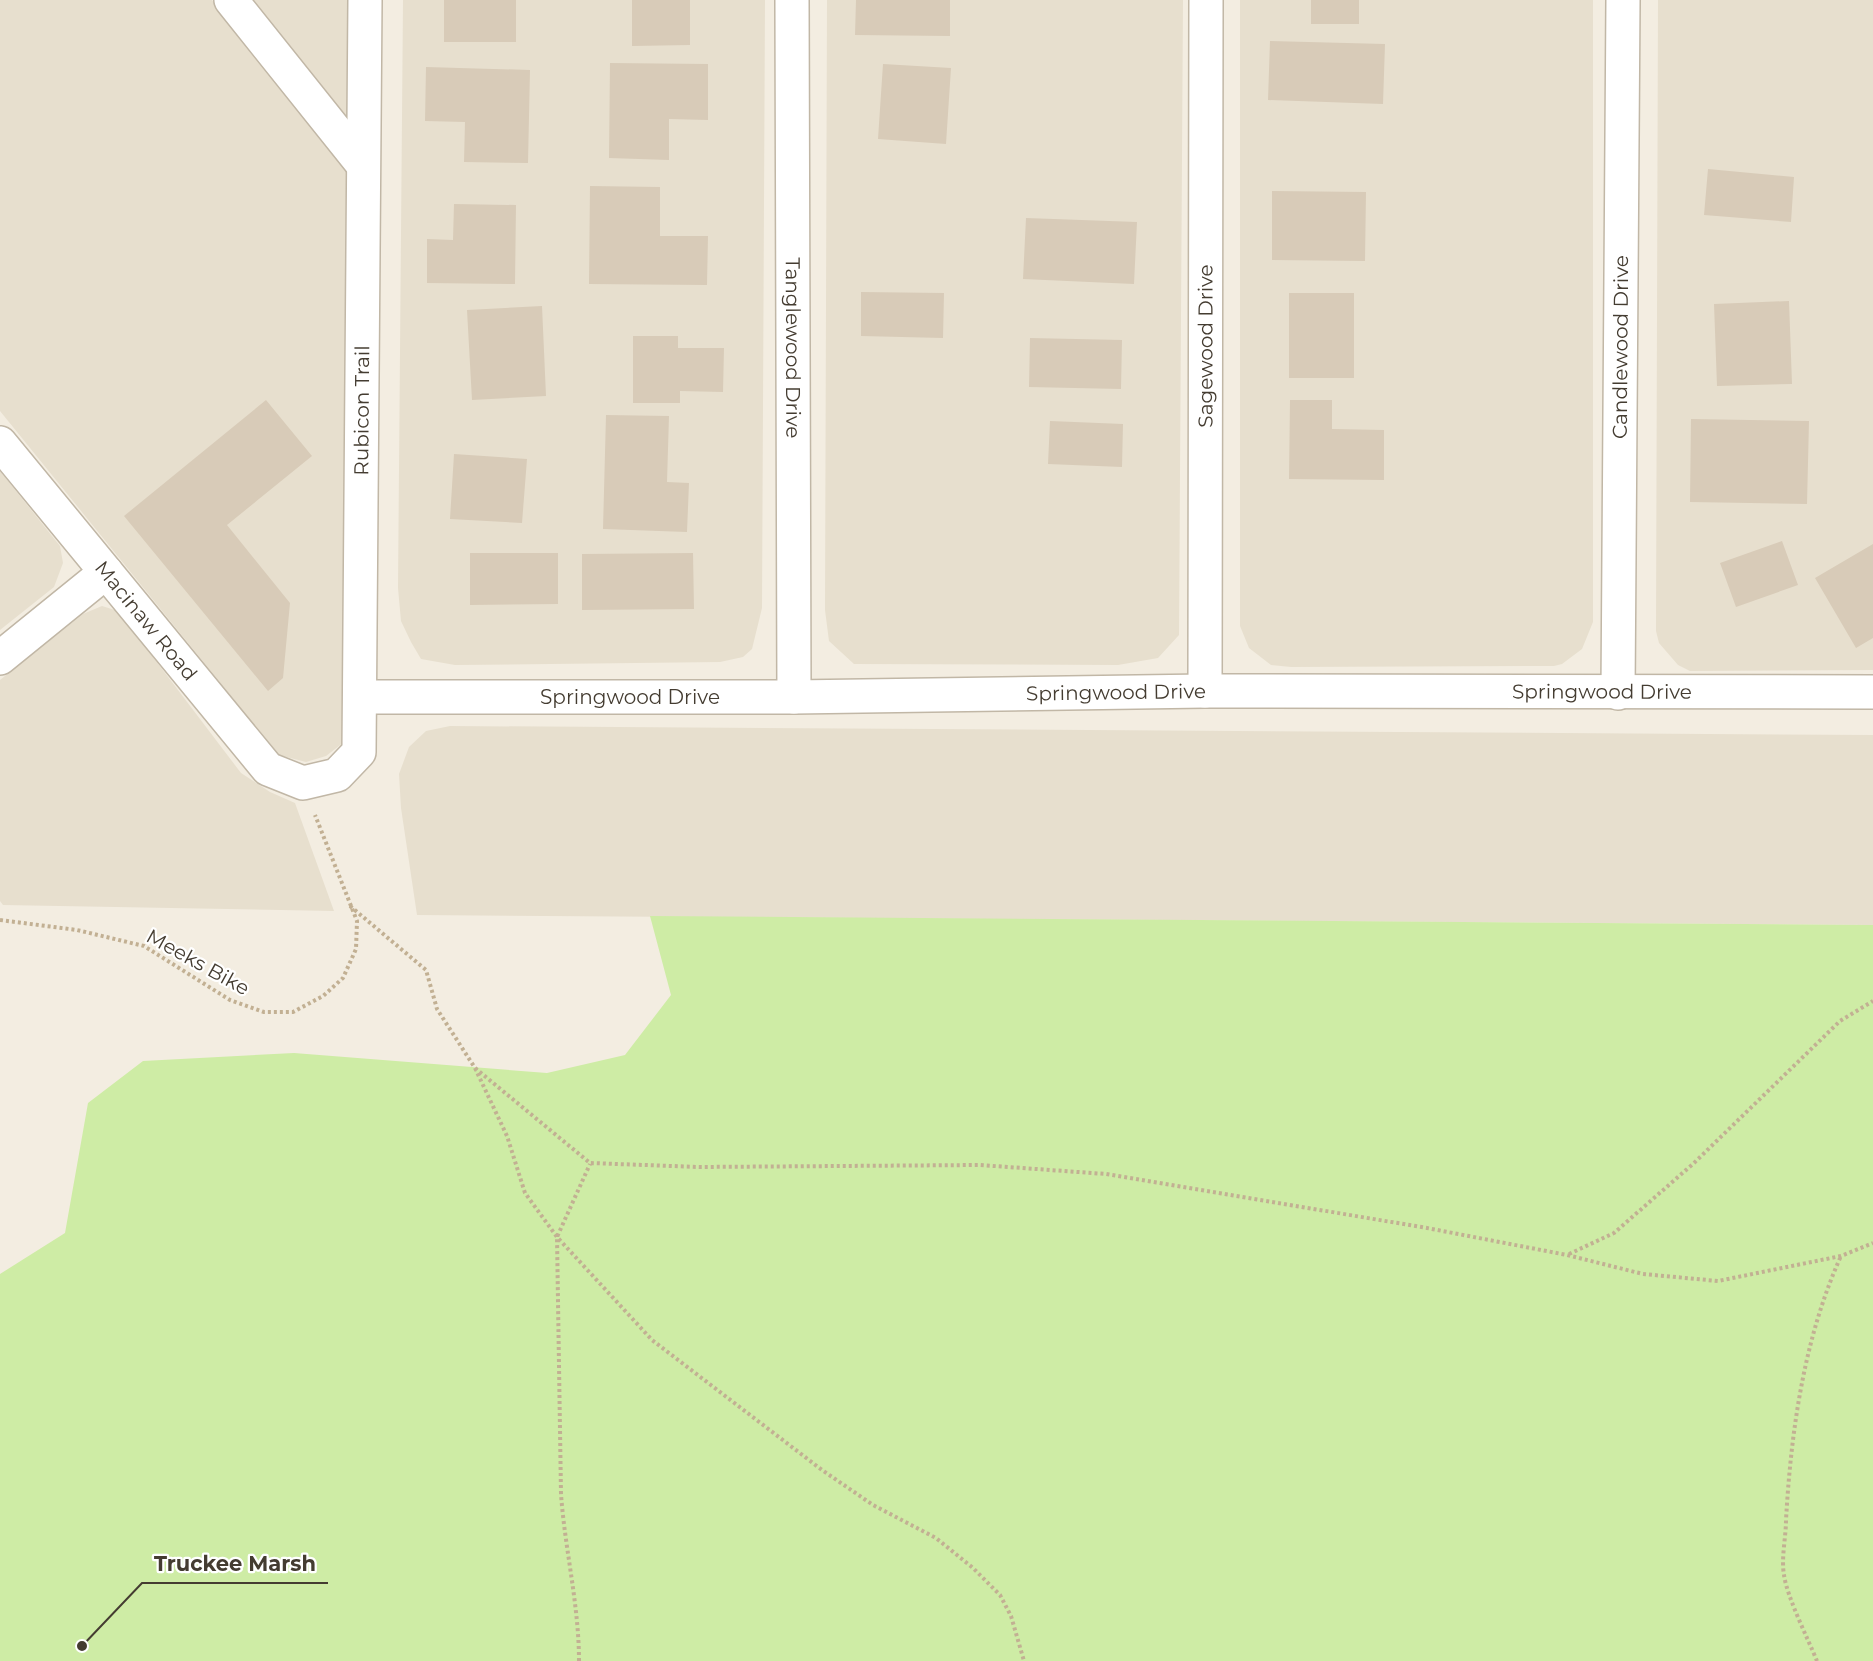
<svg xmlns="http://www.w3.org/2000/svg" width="1873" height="1661" viewBox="0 0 1873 1661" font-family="Montserrat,sans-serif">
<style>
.residential{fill:#e7dfce}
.green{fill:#ceeca5}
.building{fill:#d8cbb8}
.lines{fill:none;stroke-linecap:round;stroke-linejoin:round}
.minor-casing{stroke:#c1b7a6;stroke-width:36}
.path{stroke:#c2b093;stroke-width:4;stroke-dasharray:3 3;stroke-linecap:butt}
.minor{stroke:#fff;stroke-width:33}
.labels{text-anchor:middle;stroke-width:4.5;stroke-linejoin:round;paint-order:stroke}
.street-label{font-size:20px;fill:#443c31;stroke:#fff}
.leader{fill:none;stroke:#443c31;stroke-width:2}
.callout-dot{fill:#443c31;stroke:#fff;stroke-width:2}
.callout-label{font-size:21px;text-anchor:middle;font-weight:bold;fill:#443c31;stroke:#fff;stroke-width:4.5;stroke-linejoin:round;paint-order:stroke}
</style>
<rect width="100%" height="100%" fill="#f3ede1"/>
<path class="residential" d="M0,0H212L347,170L344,742L326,756L306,762L279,755L0,411Z
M246,0H355V140Z
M403,0H765L762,608L752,649L743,657L720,662L455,665L421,659L411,642L401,621L398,588Z
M827,0H1183L1179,635L1158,658L1118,665L854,664L829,641L825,610Z
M1240,0H1593V622L1582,649L1562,664L1554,666L1291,667L1271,665L1249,648L1240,626Z
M1658,0H1873V670L1690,671L1678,665L1659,643L1656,631Z
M0,471L60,546L63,563L54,587L0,630Z
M102,606L118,611L241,773L270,792L295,803L334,911L3,905L0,901V680L83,614Z
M450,726L1873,735V925L417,915L401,808L399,774L409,747L426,731Z"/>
<path class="green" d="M650,916L1873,925V1661H0V1274L65,1233L88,1103L143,1061L294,1053L547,1073L625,1055L671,995Z"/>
<path class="building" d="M444,0H516V42H444Z
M632,0H690V45L632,46Z
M856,0H950V36L855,35Z
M1311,0H1359V24H1311Z
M1270,41L1385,44L1383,104L1268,100Z
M610,63L708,64V120L669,119V160L609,158Z
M883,64L951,68L946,144L878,139Z
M426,67L530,70L528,163L464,162L465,122L425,121Z
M1708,169L1794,177L1791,222L1704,215Z
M590,186L660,187V236H708L707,285L589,284Z
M1272,191L1366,192L1365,261L1272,260Z
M454,204L516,205L515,284L427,283V239L453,240Z
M1026,218L1137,222L1134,284L1023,279Z
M861,292L944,293L943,338L861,336Z
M1289,293H1354V378H1289Z
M1789,301L1792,384L1717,386L1714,304Z
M542,306L546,396L472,400L467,310Z
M633,336H678V348H724L723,392L680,391V403H633Z
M1030,338L1122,340L1121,389L1029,387Z
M266,400L312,456L227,525L290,603L283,678L268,691L124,516Z
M1290,400H1332V429L1384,430V480L1289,479Z
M606,415L669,416L667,482L689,483L687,532L603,529Z
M1691,419L1809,421L1807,504L1690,502Z
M1050,421L1123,424L1122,467L1048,464Z
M454,454L527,459L522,523L450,519Z
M1782,541L1798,585L1736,607L1720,563Z
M1873,544V638L1856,648L1815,578Z
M470,553H558V604L470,605Z
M693,553L694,609L582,610V554Z"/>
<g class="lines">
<g class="minor-casing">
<g id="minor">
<path d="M231,0L363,165"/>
<path id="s1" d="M792,0L794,697"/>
<path id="s2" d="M0,443L268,769L303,783L337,775L359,752L365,0"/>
<path d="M0,658L106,572"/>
<path id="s3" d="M1205,691L1206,0"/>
<path id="s4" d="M1618,693L1623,0"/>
<path id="s5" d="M360,697H794L1205,691L1873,692"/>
</g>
</g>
<path class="path" d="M350,906L426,970L437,1009L475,1068L507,1136L525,1193L557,1237L652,1340L822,1470L873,1505L936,1538L973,1568L1000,1595L1011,1616L1024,1661
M0,920L77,930L144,946L230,1000L264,1012H293L323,996L343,978L356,949L357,921L315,815
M475,1068L590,1163L699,1167L980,1165L1106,1174L1427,1228L1567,1255L1643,1274L1718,1281L1841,1256L1873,1243
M1569,1254L1614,1233L1694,1163L1840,1021L1873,1001
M579,1661C579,1605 565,1550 561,1494L557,1237L590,1164
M1817,1661C1808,1639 1787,1597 1784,1575C1781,1558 1786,1537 1786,1520C1791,1431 1804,1338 1841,1256"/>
<use href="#minor" class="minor"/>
</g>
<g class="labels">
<g class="street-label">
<text dy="7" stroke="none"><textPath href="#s3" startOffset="345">Sagewood Drive</textPath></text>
<text dy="7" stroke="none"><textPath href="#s4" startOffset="346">Candlewood Drive</textPath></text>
<text dy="7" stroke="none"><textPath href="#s1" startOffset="348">Tanglewood Drive</textPath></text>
<text dy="7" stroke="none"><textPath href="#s2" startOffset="868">Rubicon Trail</textPath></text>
<text dy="7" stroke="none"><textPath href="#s2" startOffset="230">Macinaw Road</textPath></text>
<text dy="7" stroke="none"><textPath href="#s5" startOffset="756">Springwood Drive</textPath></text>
<text dy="7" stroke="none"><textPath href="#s5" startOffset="1242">Springwood Drive</textPath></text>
<text dy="7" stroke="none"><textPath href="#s5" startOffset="270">Springwood Drive</textPath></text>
<text transform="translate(198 962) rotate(29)" y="7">Meeks Bike</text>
</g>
</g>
<path class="leader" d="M82 1646L142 1583H328"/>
<circle class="callout-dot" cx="82" cy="1646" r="6"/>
<g class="callout-label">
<text x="235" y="1571">Truckee Marsh</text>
</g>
</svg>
